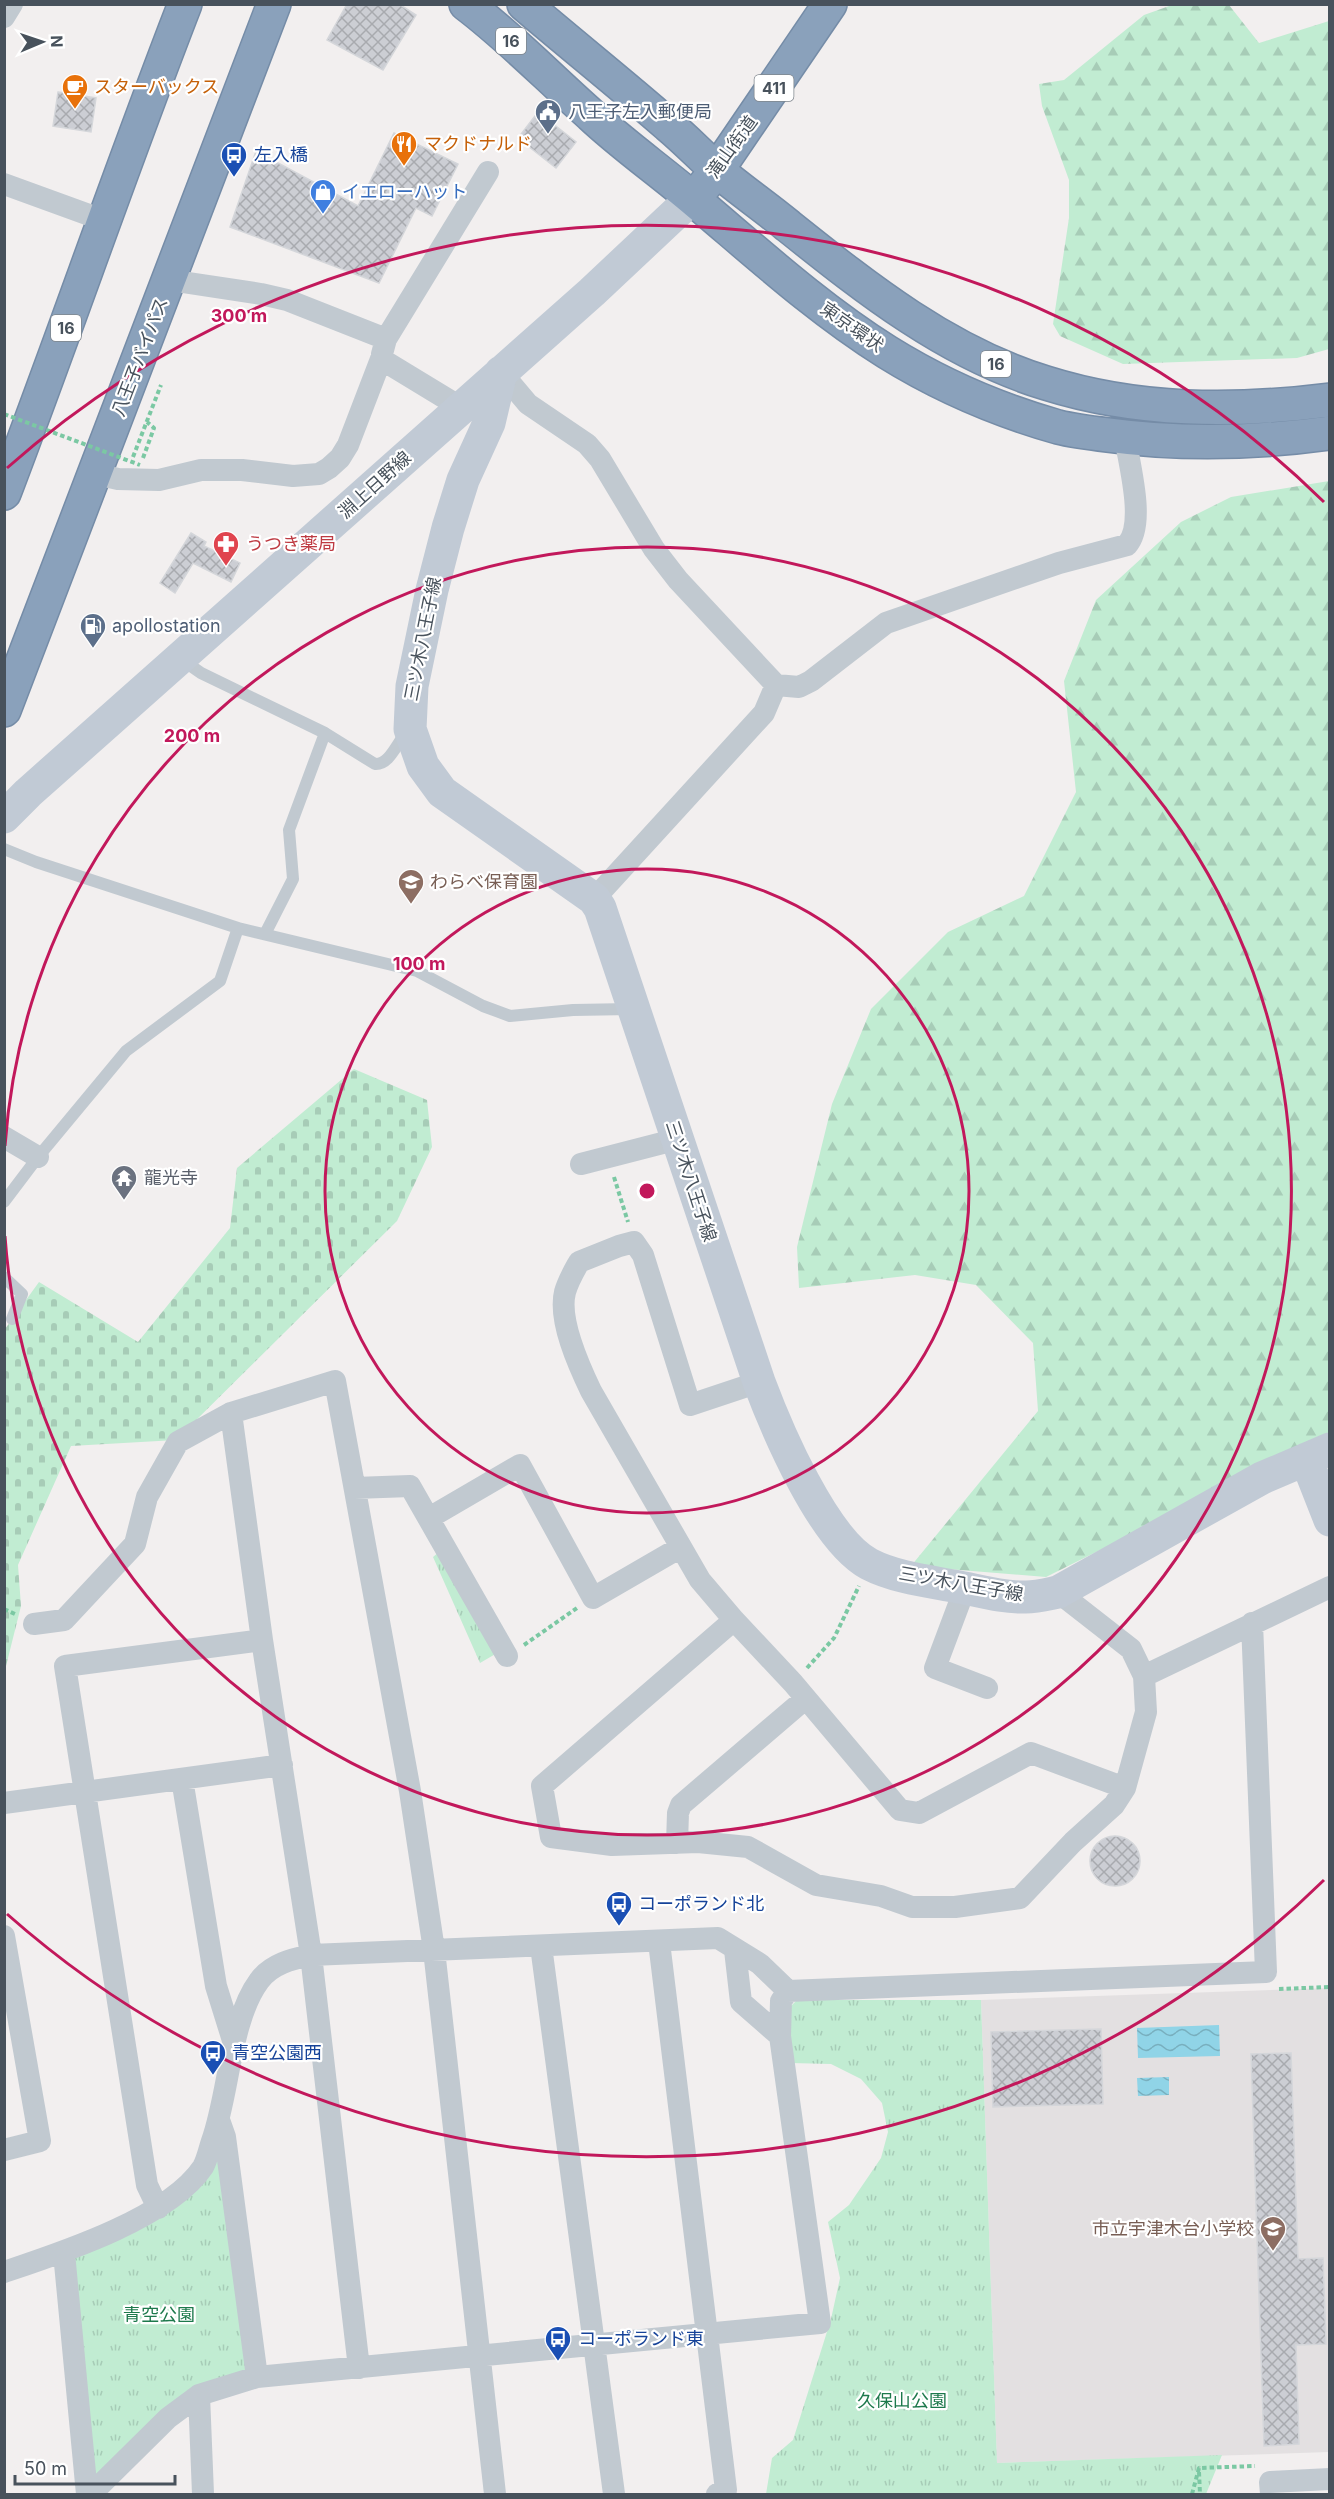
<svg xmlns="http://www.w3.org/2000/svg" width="1334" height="2499" viewBox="0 0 1334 2499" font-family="Inter,'Noto Sans JP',sans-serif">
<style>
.education{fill:#e3e0e1}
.grass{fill:url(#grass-tufts)}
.forest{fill:url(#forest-firs)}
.cemetery{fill:url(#cemetery-stones)}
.water{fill:url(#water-waves)}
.building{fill:url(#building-cross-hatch);stroke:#d4d6da;stroke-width:1.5}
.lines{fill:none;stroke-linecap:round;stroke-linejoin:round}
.highway-casing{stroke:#758ca7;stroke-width:36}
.path{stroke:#7bc8a3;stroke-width:4;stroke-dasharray:4.5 3;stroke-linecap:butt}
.lane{stroke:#c1c9d0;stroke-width:12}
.street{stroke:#c1c9d0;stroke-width:22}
.secondary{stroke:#c1cad5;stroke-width:33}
.highway{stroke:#8aa1bb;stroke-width:33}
.path-bridge{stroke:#7bc8a3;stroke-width:4;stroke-dasharray:4.5 3;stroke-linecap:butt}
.ring{fill:none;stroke:#c2185b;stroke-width:3}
.labels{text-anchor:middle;stroke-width:4.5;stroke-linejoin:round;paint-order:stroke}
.shield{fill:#fff;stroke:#7f868d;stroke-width:1.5}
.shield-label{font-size:16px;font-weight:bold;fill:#48525c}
.food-label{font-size:18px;fill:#c56008;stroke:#fff;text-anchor:start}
.service-label{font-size:18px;fill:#4e5e75;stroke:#fff;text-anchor:start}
.street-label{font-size:18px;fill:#48525c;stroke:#fff}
.transit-label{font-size:18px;fill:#164399;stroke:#fff;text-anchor:start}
.shop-label{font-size:18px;fill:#366cbe;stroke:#fff;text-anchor:start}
.health-label{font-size:18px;fill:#be3a42;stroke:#fff;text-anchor:start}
.education-label{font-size:18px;fill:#785e54;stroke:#fff;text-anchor:start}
.worship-label{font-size:18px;fill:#5b616d;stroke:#fff;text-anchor:start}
.park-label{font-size:18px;fill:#1d794c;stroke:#fff}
.centre{fill:#c2185b;stroke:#fff;stroke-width:3}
.ring-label{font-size:18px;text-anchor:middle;font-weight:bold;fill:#c2185b;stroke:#fff;stroke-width:4.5;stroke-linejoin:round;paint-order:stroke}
</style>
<defs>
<pattern id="grass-tufts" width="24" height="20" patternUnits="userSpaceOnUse" patternTransform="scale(1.5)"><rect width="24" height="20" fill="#c1ecd2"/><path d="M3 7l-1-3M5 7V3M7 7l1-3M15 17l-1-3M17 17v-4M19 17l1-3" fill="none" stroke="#a7ccb7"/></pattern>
<pattern id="forest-firs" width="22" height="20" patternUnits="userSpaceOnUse" patternTransform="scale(1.5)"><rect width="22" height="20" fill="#c1ecd2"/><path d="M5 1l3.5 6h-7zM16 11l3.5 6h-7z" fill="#a7ccb7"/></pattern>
<pattern id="cemetery-stones" width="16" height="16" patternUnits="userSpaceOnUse" patternTransform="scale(1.5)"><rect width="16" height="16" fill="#c1ecd2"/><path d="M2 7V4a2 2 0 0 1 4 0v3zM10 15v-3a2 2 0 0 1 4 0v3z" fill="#a7ccb7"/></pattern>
<pattern id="water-waves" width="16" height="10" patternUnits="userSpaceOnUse" patternTransform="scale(1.5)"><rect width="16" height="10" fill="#90d4e7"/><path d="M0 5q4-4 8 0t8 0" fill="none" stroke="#78afbe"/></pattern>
<pattern id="building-cross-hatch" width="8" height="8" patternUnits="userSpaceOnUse" patternTransform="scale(1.5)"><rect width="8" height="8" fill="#ccced4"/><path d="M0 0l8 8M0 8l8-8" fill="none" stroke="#a8aaaf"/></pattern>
</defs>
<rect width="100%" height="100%" fill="#f2efef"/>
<path class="education" d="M1329,1988V2452L997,2463L981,2000Z"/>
<path class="grass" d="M445,1547L504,1649L480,1663L433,1557Z
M797,2000H981L997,2463L1222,2455L1206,2494H766L772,2458L793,2440L831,2319L840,2278L828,2222L849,2205L881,2158L888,2132L882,2103L861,2079L831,2064L790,2063V2007Z
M219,2120L257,2377L199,2395L91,2494L64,2253L183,2190Z"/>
<path class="forest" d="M1172,5H1229L1259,43L1329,21V349L1297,358L1123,364L1060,336L1053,324L1069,218V180L1042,106L1039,84L1064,80L1144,15Z
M1329,481V1436L1046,1577L911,1566L1038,1411L1033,1343L976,1285L915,1275L799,1288L797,1247L832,1104L871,1009L948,932L1024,896L1076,792L1064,681L1096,600L1181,522L1231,497Z"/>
<path class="cemetery" d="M354,1069L427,1100L432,1147L397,1221L176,1440L71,1446L18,1565L21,1606L5,1670V1329L39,1282L138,1342L230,1228L237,1168Z"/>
<path class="water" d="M1219,2025L1220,2056L1138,2058L1137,2028Z
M1169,2077V2095L1138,2096L1137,2078Z"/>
<path class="building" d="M347,4H399L416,15L383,70L327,40Z
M58,92L96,98L91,132L53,126Z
M538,112L576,142L556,168L518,138Z
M394,133L458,164L432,216L416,208L379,283L230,227L256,151L358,206Z
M191,533L206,542L204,546L240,563L231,582L193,563L175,593L160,583Z
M1090 1861a25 25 0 1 1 50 0a25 25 0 1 1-50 0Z
M1101,2029L1103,2104L993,2107L991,2032Z
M1291,2053L1298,2259L1323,2258L1326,2344L1296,2345L1299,2444L1264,2446L1251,2054Z"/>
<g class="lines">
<g class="highway-casing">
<path id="highway" d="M466,4C511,38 549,78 591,115C623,145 659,170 693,199C756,252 817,308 887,352C940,385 998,410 1058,427C1074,431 1091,433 1108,435C1181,445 1256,443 1330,433
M524,4C572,45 621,84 668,125C685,139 700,155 717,170C739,189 764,206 787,225C866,288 947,353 1046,383C1138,412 1234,412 1330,400
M704,186L717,170L830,4
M4,493C66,330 122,166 185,4
M4,710L274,4"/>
</g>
<path class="path" d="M133,457L161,385
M143,458L154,428L147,422
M614,1177L628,1222
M4,1609L17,1615
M524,1645L577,1608
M807,1668L834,1638L859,1586
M1279,1989L1330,1987
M1199,2472L1200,2494
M1192,2494L1199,2468L1255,2466"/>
<path class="lane" d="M181,659L201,673L325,733L375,764C390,765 397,742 407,732
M4,849L36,862L238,928L417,971L483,1006L510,1016L573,1010L631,1009
M265,934L293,879L289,830L325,733
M4,1202L38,1157L126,1051L220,981L238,928
M4,1277L22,1294L12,1319"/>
<path class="street" d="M4,17L12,4
M4,184L103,220
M169,280L261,294L287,300L386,339
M382,354L386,339L488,172
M501,372L528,404L587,444L600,459L654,549L678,580L776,685L764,713L594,899
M96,474L118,479L159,480L201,470H242L293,476L319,474L329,468L340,458L348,445L381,359L460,407
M776,685L799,687L811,681L886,623L1059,563L1127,545C1146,524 1129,464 1125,437
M4,1137L38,1157
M581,1164L678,1139
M759,1382L690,1405L643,1255L634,1242L619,1246L579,1262C574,1271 568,1281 565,1292C558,1320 579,1366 591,1391L700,1580L734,1620L793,1683L900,1810L919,1813L1031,1753L1125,1788
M355,1488L410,1486L507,1656
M429,1518L520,1465L593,1598L681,1547
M965,1588L935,1668L987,1688
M734,1620L542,1786L551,1837L612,1845L698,1842L748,1847L816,1885L881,1896L912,1907H955L1020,1898L1073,1842L1114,1805L1125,1788L1146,1712L1144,1676L1131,1649L1058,1592
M34,1624L64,1620L135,1544L147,1497L178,1442L231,1413L335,1381L410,1791L434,1950L495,2494
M262,1640L311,1955L359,2368
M1144,1676L1330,1587
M182,1779L216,1986L235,2047
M4,1803L282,1765
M677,1843L678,1813L681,1805L805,1699
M4,1936L40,2141L4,2150
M659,1942L726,2490L717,2494
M541,1946L614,2494
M735,1950L741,2002L780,2036
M788,1991L1266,1972L1252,1623
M219,2120L225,2137L257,2377
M158,2208L147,2185L65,1666L262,1640L231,1413
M64,2253L87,2494
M4,2272C61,2253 169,2218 203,2167C207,2160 209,2150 212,2141C229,2094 230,2020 259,1981C271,1964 292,1959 311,1955L718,1938L760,1964L788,1991L781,2001L780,2036L820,2323L257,2377L199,2395L168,2418L91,2494
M199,2395L203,2494
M1271,2494L1270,2482L1330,2479"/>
<path class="secondary" d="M501,372L489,423L463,480L448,528L432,590L412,686L410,729L423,766L442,792L594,899L600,908L759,1382C777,1430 823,1539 869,1564C894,1577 926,1581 954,1586C977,1590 1002,1598 1026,1597C1037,1597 1048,1594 1058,1592L1262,1478L1330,1449
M4,817L28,793L592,292L692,198
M1306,1459L1330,1520"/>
<use href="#highway" class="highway"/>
<path class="path-bridge" d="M4,414L140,465"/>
</g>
<g class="ring">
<circle cx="647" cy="1191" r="322"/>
<path d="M5 1146A644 644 0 1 1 5 1236"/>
<path d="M1324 1880A966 966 0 0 1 7 1914M7 468A966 966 0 0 1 1324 502"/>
</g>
<defs>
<g id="cafe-pin" transform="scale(1.35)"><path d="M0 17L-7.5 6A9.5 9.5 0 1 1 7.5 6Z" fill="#e8710a" stroke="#fff"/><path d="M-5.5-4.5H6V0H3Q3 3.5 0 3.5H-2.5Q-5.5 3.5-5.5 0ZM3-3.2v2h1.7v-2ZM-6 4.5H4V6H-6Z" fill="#fff"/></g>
<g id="civic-pin" transform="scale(1.35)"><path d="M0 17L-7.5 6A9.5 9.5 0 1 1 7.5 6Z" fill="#5c6f8a" stroke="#fff"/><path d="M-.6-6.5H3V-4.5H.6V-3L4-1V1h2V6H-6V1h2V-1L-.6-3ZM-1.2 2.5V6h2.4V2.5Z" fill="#fff"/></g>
<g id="restaurant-pin" transform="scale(1.35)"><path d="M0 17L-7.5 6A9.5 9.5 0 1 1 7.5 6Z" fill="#e8710a" stroke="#fff"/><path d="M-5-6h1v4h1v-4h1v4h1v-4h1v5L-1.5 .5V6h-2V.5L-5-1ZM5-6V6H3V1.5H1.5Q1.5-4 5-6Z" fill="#fff"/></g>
<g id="bus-pin" transform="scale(1.35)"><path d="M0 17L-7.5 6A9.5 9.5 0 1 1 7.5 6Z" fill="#1a4fb4" stroke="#fff"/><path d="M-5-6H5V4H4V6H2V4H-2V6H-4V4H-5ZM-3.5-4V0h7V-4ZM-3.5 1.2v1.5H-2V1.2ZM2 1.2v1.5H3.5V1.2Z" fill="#fff"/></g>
<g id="shop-pin" transform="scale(1.35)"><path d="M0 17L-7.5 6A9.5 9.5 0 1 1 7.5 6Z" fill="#3f7fe0" stroke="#fff"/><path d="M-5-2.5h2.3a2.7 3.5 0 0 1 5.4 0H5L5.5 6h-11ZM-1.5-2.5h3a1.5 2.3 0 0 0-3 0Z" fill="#fff"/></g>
<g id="pharmacy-pin" transform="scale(1.35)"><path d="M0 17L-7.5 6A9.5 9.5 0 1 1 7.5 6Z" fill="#e0444e" stroke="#fff"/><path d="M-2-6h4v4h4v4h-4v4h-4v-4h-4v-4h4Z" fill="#fff"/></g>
<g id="fuel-pin" transform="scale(1.35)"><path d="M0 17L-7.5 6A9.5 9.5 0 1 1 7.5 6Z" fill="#5c6f8a" stroke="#fff"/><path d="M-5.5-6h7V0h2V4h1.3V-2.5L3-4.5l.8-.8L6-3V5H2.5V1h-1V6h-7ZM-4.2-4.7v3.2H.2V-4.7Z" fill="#fff"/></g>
<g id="school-pin" transform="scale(1.35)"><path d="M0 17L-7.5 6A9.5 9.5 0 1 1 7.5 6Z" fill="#8d6e63" stroke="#fff"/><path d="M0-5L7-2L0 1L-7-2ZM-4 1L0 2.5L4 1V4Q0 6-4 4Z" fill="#fff"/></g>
<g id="temple-pin" transform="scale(1.35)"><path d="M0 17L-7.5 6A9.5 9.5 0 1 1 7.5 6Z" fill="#6b7280" stroke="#fff"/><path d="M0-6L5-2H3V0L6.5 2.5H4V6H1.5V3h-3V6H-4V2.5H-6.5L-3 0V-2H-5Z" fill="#fff"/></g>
</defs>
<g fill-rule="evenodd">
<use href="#cafe-pin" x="75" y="87"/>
<use href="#civic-pin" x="548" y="112"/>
<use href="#restaurant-pin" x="404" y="144"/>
<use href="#bus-pin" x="234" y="155"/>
<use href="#shop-pin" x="323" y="192"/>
<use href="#pharmacy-pin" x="226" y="544"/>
<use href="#fuel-pin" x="93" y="626"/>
<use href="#school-pin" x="411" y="882"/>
<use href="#temple-pin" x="124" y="1178"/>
<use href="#bus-pin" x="619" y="1904"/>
<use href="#bus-pin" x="213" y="2053"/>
<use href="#school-pin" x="1273" y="2229"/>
<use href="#bus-pin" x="558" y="2339"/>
</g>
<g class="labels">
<g class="shield">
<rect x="496" y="28" width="30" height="26" rx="4.5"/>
<rect x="754.5" y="75" width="39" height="26" rx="4.5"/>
<rect x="51" y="315" width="30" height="26" rx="4.5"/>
<rect x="981" y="351" width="30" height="26" rx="4.5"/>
</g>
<g class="shield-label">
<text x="511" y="47">16</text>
<text x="774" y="94">411</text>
<text x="66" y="334">16</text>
<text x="996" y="370">16</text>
</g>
<g class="food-label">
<text x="94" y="93">スターバックス</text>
<text x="424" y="150">マクドナルド</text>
</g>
<g class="service-label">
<text x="568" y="118">八王子左入郵便局</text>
<text x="112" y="632">apollostation</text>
</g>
<g class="street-label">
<text transform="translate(732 147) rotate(-54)" y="6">滝山街道</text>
<text transform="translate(852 327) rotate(35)" y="6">東京環状</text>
<text transform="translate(140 357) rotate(-69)" y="6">八王子バイパス</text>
<text transform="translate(375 485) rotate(-42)" y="6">淵上日野線</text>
<text transform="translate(423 639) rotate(-79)" y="6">三ツ木八王子線</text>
<text transform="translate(691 1181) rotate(72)" y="6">三ツ木八王子線</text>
<text transform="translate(961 1584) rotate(10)" y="6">三ツ木八王子線</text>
</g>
<g class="transit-label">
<text x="254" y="161">左入橋</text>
<text x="638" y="1910">コーポランド北</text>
<text x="232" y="2059">青空公園西</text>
<text x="578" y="2345">コーポランド東</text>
</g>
<g class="shop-label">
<text x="342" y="198">イエローハット</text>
</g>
<g class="health-label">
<text x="246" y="550">うつき薬局</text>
</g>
<g class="education-label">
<text x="430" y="888">わらべ保育園</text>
<text x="1254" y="2235" text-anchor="end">市立宇津木台小学校</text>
</g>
<g class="worship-label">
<text x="144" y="1184">龍光寺</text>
</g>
<g class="park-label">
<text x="159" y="2321">青空公園</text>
<text x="902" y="2407">久保山公園</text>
</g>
</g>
<circle cx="647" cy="1191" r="9" class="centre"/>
<g class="ring-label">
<text x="239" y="322">300 m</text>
<text x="192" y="742">200 m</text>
<text x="419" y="970">100 m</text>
</g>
<rect width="1334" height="2499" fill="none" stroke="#48525c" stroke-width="12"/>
<g transform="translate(42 42) rotate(88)" stroke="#ffffff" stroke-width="4.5" paint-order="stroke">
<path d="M0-4.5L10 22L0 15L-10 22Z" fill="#48525c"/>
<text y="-9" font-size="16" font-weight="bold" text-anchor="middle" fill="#48525c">N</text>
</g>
<path d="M15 2475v9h160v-9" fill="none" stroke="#48525c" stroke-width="3"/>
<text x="24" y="2475" font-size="18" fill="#48525c" stroke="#ffffff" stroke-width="4.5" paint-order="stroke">50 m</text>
</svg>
